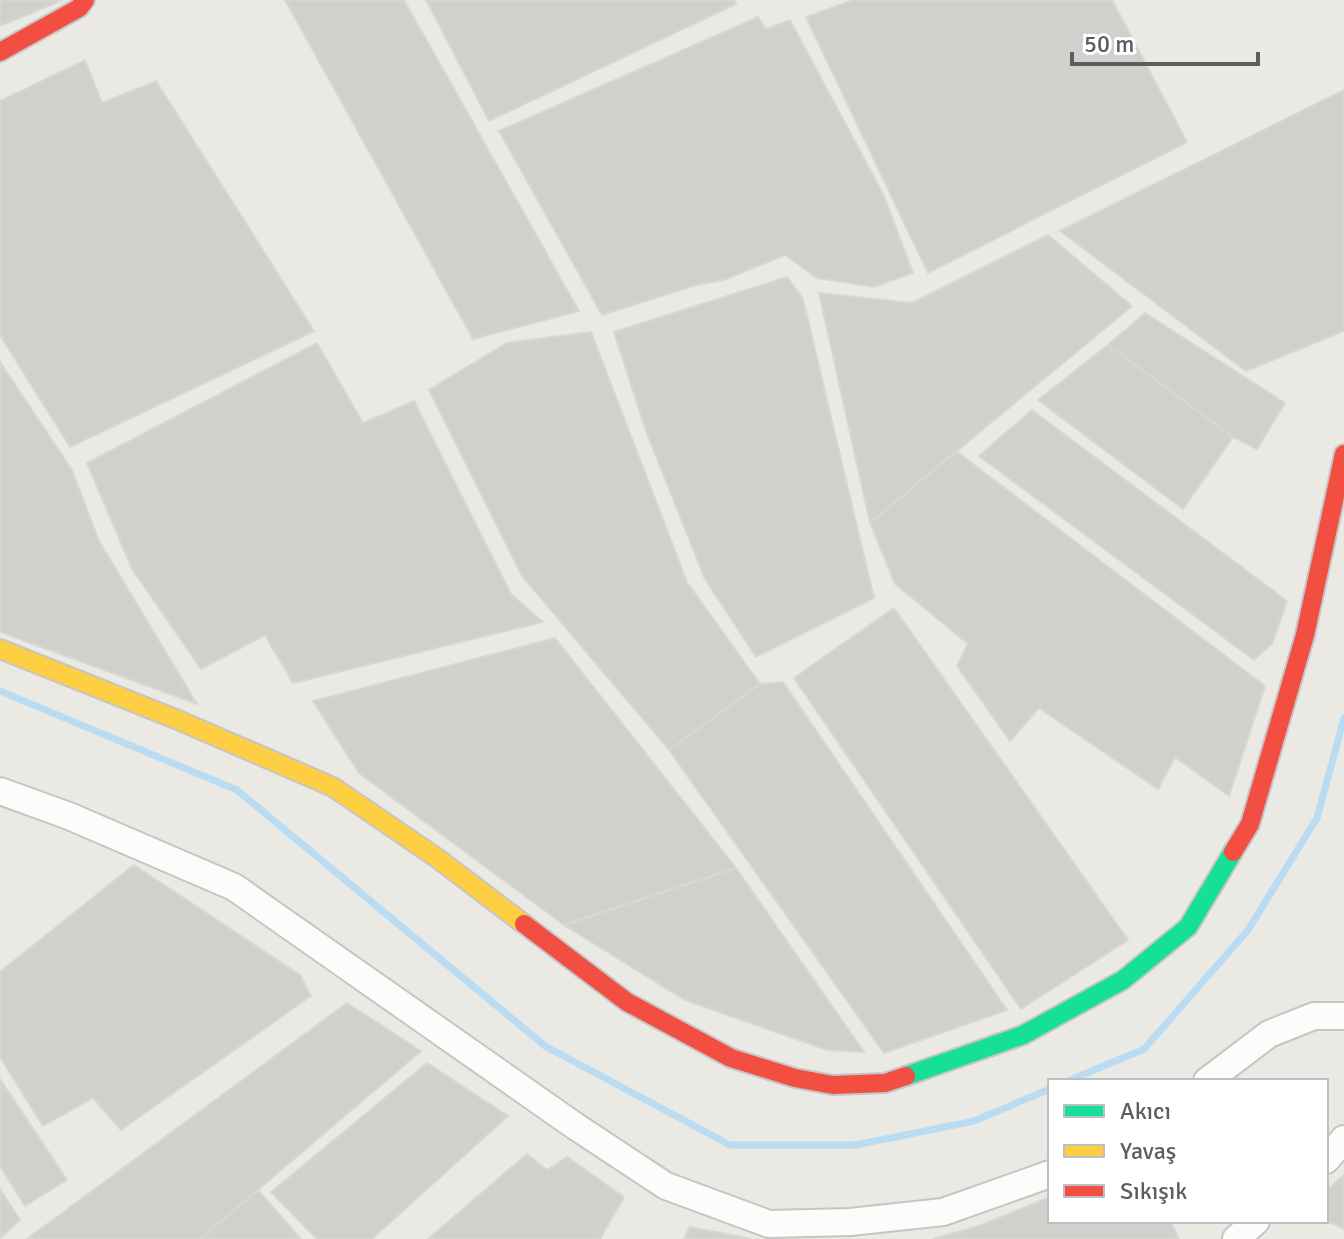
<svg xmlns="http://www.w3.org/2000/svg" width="1344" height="1239" viewBox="0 0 1344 1239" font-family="Signika,sans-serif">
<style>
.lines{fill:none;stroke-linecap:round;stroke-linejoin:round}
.stream{stroke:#b9dcf3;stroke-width:7}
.building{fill:#d1d0cd;stroke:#d9d7d4;stroke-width:2}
.street-casing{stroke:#c5c5c5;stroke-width:30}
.fast-casing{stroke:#c5c5c5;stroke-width:22}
.slow-casing{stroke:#c5c5c5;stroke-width:22}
.jam-casing{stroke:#c5c5c5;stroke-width:22}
.street{stroke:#fcfcfb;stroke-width:26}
.fast{stroke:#16e098;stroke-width:18}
.slow{stroke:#ffcf43;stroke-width:18}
.jam{stroke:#f24e42;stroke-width:18}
</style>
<rect width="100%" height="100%" fill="#eae9e4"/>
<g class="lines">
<path class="stream" d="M0,691L237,790L545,1046L730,1145H856L974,1121L1050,1089
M1068,1081L1144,1049L1248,930L1317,818L1344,718"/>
</g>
<path class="building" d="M0,0H63L0,26Z
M285,0H404L579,311L473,339Z
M426,0H734L736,4L489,121Z
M853,0H1112L1187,142L928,273L806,17Z
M758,17L766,29L790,20L884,196L913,273L874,287L817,278L785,255L724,280L696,285L602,315L499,131Z
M85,60L102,103L156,81L314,331L70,447L0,335V101Z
M1344,90V331L1246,371L1060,231Z
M1048,235L1132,306L870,523L819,293L912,303Z
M787,277L803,299L874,598L756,657L705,579L646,431L614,332Z
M1145,313L1285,403L1257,449L1233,437L1108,345Z
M591,332L687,582L760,684L669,750L522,576L429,390L507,343Z
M317,343L363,423L414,401L511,594L543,622L293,683L265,635L201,669L132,569L87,463Z
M1108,345L1233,437L1183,509L1038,400Z
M0,362L72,470L99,541L197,704L0,632Z
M1032,410L1287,601L1272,644L1254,660L979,456Z
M956,451L1265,686L1229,796L1175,757L1158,789L1039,708L1010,741L957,666L968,644L895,584L870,523Z
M894,608L1128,940L1021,1009L794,678Z
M555,638L736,868L564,925L359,773L313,701Z
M783,682L1007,1010L884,1053L669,750L760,684Z
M134,865L300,975L311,996L121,1130L93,1098L43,1126L0,1057V972Z
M736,868L864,1052L827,1050L685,1000L564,925Z
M347,1003L421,1051L200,1239H27Z
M427,1063L508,1116L372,1239H317L271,1192Z
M0,1079L67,1180L25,1206L0,1166Z
M527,1154L547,1170L567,1157L624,1197L600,1239H428Z
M1344,1175V1229L1327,1221L1326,1217V1191Z
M0,1189L20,1220L0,1238Z
M258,1190L301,1239H200Z
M1050,1197V1221H1170L1179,1239H933L979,1226Z
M690,1227L752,1239H684Z"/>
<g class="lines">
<g class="street-casing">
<path id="street" d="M0,791L69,816L234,887L575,1126L666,1186L769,1224L850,1222L943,1212L1050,1174
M1207,1081L1269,1034L1314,1016H1344
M1326,1160L1344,1139
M1236,1239L1256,1221"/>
</g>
<g class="fast-casing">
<path id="fast" d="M906,1076L1023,1035L1123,980L1188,927L1233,852"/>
</g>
<g class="slow-casing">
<path id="slow" d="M0,649L178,720L333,787L437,858L524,924"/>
</g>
<g class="jam-casing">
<path id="jam" d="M0,52L79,8L85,0
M1233,852L1250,824L1305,635L1344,454
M524,924L627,1002L731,1058L795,1078L833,1085L885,1083L906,1076"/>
</g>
<use href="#street" class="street"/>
<use href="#fast" class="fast"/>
<use href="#slow" class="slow"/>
<use href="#jam" class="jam"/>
</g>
<rect x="1048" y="1079" width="280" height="144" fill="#ffffff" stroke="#bdbfc0" stroke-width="2"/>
<rect x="1064" y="1105" width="40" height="12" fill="#16e098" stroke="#bdbfc0" stroke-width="2"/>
<text x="1120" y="1119" font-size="24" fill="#5a5e62">Akıcı</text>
<rect x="1064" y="1145" width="40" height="12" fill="#ffcf43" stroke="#bdbfc0" stroke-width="2"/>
<text x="1120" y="1159" font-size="24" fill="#5a5e62">Yavaş</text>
<rect x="1064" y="1185" width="40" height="12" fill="#f24e42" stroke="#bdbfc0" stroke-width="2"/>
<text x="1120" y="1199" font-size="24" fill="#5a5e62">Sıkışık</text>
<path d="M1072 52v12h186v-12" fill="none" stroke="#5a5e62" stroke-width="4"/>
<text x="1084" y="52" font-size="24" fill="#5a5e62" stroke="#ffffff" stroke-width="6" paint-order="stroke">50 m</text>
</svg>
